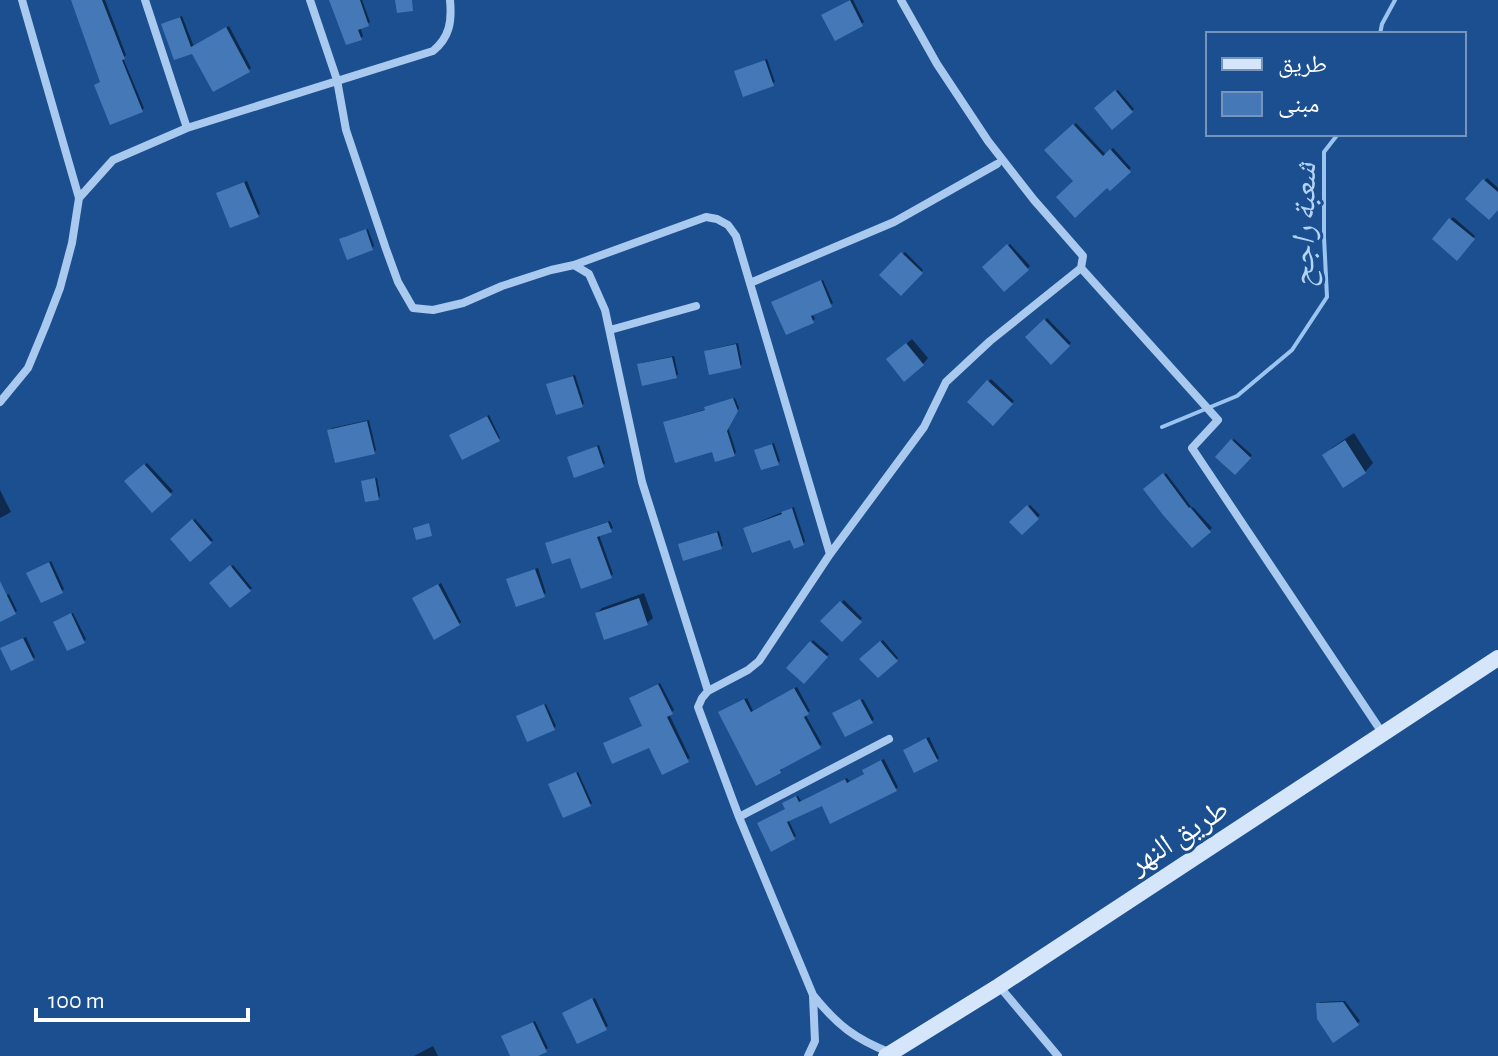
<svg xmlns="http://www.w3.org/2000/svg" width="1498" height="1056" viewBox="0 0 1498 1056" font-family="'Alegreya Sans','Noto Naskh Arabic',sans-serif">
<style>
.shadow{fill:#0007}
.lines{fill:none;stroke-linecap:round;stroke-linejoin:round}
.stream{stroke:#9cc4f0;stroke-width:4}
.building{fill:#4478b7}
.street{stroke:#a9c9ee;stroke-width:8}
.secondary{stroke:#d6e6fa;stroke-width:16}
.labels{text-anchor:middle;stroke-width:6;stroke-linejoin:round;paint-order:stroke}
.street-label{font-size:30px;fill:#fff;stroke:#1b4f8f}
.water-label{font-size:32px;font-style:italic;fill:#b5d3f5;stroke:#1b4f8f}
</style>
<rect width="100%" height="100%" fill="#1b4f8f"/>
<path class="shadow" d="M72,0H105L126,55L123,58L144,108L142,110L102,82Z
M332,0H362L370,22L360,27L363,36L361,38Z
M850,0H853L864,22L836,38L826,13Z
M182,16L194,47L229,26L251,68L214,89L193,51L163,24Z
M767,59L775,82L745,95L738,70Z
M1118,90L1134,109L1113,127L1097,108Z
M1076,123L1106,155L1113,148L1131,168L1110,188L1076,181L1047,150Z
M1487,178L1498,188V208L1468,199Z
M247,181L260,213L258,215L220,192Z
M1453,217L1475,236L1457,258L1434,239Z
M368,229L374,246L372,248L344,237Z
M1010,244L1030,266L1004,289L984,267Z
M905,252L923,270L901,293L882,275Z
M823,280L833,303L812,313L815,319L812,321L776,300Z
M1047,318L1071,343L1051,362L1028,337Z
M912,339L928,358L923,364L894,354Z
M738,343L742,364L740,366L706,352L708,350Z
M674,356L678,374L676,377L639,365L642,363Z
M575,375L584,403L582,405L551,383Z
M991,379L1014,401L993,423L970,402Z
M735,398L739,408L728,427L736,452L734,455L713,450L667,421L707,409L708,406Z
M489,415L500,438L498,440L453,433Z
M369,420L376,450L374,452L329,431L332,428Z
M1354,433L1373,463L1365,472L1325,455L1333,447Z
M1234,439L1252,455L1235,473L1217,456Z
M774,443L780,461L777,463L757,450Z
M599,445L605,463L603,465L569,457Z
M147,463L173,491L153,510L127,481Z
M1166,473L1192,508L1193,507L1212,528L1192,546L1146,489Z
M377,478L380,496L378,498L363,482Z
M0,490L11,512L0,518Z
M1030,505L1040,515L1022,532L1012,522Z
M794,507L805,541L803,544L792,537L745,528Z
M195,519L213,540L190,559L173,539Z
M610,521L613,528L599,535L613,574L611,576L549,542Z
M719,531L723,545L721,547L680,544Z
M51,561L64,589L62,591L31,571Z
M233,565L252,588L230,606L212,583Z
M538,568L546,593L517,605L510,578Z
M441,583L461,622L459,624L417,596Z
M644,593L653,618L647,623L597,613L602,608Z
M9,594L17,611L0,620V598Z
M844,600L862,618L842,639L823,621Z
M73,613L86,639L84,641L57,620Z
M26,637L35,657L33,659L5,647Z
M813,640L829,654L804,682L789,668Z
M883,640L898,658L878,675L862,659Z
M660,683L674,710L669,714L690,758L663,773L633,696Z
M797,687L810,711L805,714L822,744L781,767L782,769L780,771L723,710L747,698L753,711Z
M863,699L874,719L872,721L835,714Z
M546,704L556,726L554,728L520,715Z
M929,737L939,758L937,760L907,748Z
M884,759L898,787L896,789L823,803L788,819L796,836L772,849L787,808V801L798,796L801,801L847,778L850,782L866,773V768Z
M578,772L592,803L589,805L553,783Z
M595,998L608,1026L578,1042L567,1011Z
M1345,1001L1360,1021L1358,1023L1318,1004L1320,1002Z
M535,1021L548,1048L534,1056H512L506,1034Z
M433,1046L438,1056H414Z"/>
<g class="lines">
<path class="stream" d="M1380,34L1382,24L1395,0
M1162,427L1237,396L1292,350L1327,297L1324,237V152L1338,134"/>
</g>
<path class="building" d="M71,0H102L125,59L122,60L143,112L110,125L94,85L100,82Z
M329,0H360L369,26L358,30L362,40L346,45Z
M395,0H412L413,11L397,13Z
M850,0L863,26L835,41L821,15Z
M180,17L191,47L226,27L250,72L213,92L192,54L174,60L161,24Z
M765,60L774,86L743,97L734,71Z
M1115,90L1133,112L1112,130L1094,108Z
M1073,124L1103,156L1110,149L1131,172L1110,191L1107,188L1075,218L1056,197L1073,181L1044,150Z
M1483,179L1498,192V210L1489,220L1465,199Z
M244,182L259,217L230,228L216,193Z
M1449,218L1475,239L1457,261L1432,239Z
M366,229L373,250L347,260L339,239Z
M1007,244L1029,270L1004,292L982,267Z
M901,252L923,273L901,296L879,275Z
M821,280L832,307L811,316L814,323L786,335L771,302Z
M1044,319L1070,346L1051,365L1025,337Z
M906,343L924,365L904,382L886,359Z
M736,344L741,368L709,375L704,351Z
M672,357L677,378L642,386L637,364Z
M573,376L583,407L556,415L546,384Z
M987,380L1013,404L993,426L967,402Z
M733,398L738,411L727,431L735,456L715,462L712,452L675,463L663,422L705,410L704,407Z
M487,416L500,441L462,460L449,435Z
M367,421L375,454L335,463L327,430Z
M1231,439L1251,458L1235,475L1215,457Z
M1345,440L1366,473L1343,488L1322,455Z
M772,444L779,465L761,470L754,450Z
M597,446L604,467L574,478L567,457Z
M144,464L172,495L152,513L124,481Z
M1163,473L1189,508L1190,507L1211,532L1192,548L1163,515L1143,489Z
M375,478L379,500L365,502L361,481Z
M1027,505L1039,519L1022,535L1009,522Z
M792,508L804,545L794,549L790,540L752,553L743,528L782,514L781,512Z
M192,519L212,543L190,562L170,539Z
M608,522L612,532L597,537L612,578L581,589L570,558L552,564L545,543Z
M429,523L432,536L416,540L413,528Z
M717,532L722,549L683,561L678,544Z
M49,562L63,593L41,603L26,573Z
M230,565L251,591L230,608L209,583Z
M535,569L545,597L516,607L506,579Z
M0,581L16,614L0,622Z
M438,584L460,625L434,640L412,598Z
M639,598L648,625L604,640L595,613Z
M840,601L862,622L842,642L820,621Z
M71,613L85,643L67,651L53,622Z
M23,638L34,660L11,671L0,648Z
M810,641L828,657L804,684L786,668Z
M880,641L898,661L878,678L859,659Z
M658,684L673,714L667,717L689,762L662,775L649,748L612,764L603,743L642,726L629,698Z
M794,688L809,714L804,717L821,748L780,770L781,773L756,786L718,712L744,699L751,712Z
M860,699L873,723L845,737L832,713Z
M544,704L555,730L527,742L516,716Z
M926,738L938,761L914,773L903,750Z
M881,760L897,791L830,824L822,806L787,822L795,839L771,852L757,823L785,809L782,803L796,796L799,802L845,779L847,783L864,774L862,770Z
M576,772L591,806L563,818L548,784Z
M592,998L607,1030L577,1044L562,1013Z
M1343,1002L1359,1025L1333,1043L1317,1019L1316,1003Z
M533,1022L547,1052L538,1056H510L501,1036Z"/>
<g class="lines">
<path class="street" d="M22,0L79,198
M145,0L187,128
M310,0L337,80L346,130L386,249L398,282L413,308L433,310L463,303L502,286L551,270L574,265L589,274L605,310L642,482L708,691L702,698L698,707L739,817L813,995C837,1025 855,1039 891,1053
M574,265L706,217L717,219L728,225L736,236L830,554
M1081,268L1218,420L1192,448L1383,734
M750,283L894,222L997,164
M610,330L696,306
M0,402L28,368L45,327L60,288L72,243L79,198L113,160L187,128L433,51C450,37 452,21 450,0
M708,691L748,670L759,661L830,554L924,427L946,382L990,341L1081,268L1083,256L1034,200L988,141L937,64L901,0
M739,817L889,739
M999,986L1058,1056
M808,1056L815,1041L813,996"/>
<path class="secondary" d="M886,1056L999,986L1498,658"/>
</g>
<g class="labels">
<g class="street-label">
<text transform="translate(1178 836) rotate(-33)" y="10">طريق النهر</text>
</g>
<g class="water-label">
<text transform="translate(1303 225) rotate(-89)" y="11">شعبة راجح</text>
</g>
</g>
<rect x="1206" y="32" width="260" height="104" fill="#1b4f8f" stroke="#7695bc" stroke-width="2"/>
<rect x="1222" y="58" width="40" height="12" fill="#d6e6fa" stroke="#7695bc" stroke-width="2"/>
<text x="1278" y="72" font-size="24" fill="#ffffff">طريق</text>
<rect x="1222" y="92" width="40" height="24" fill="#4478b7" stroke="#7695bc" stroke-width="2"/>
<text x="1278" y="112" font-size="24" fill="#ffffff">مبنى</text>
<path d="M36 1008v12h212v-12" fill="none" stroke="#ffffff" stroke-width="4"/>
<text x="48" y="1008" font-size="24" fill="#ffffff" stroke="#1b4f8f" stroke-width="6" paint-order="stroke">100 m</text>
</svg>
